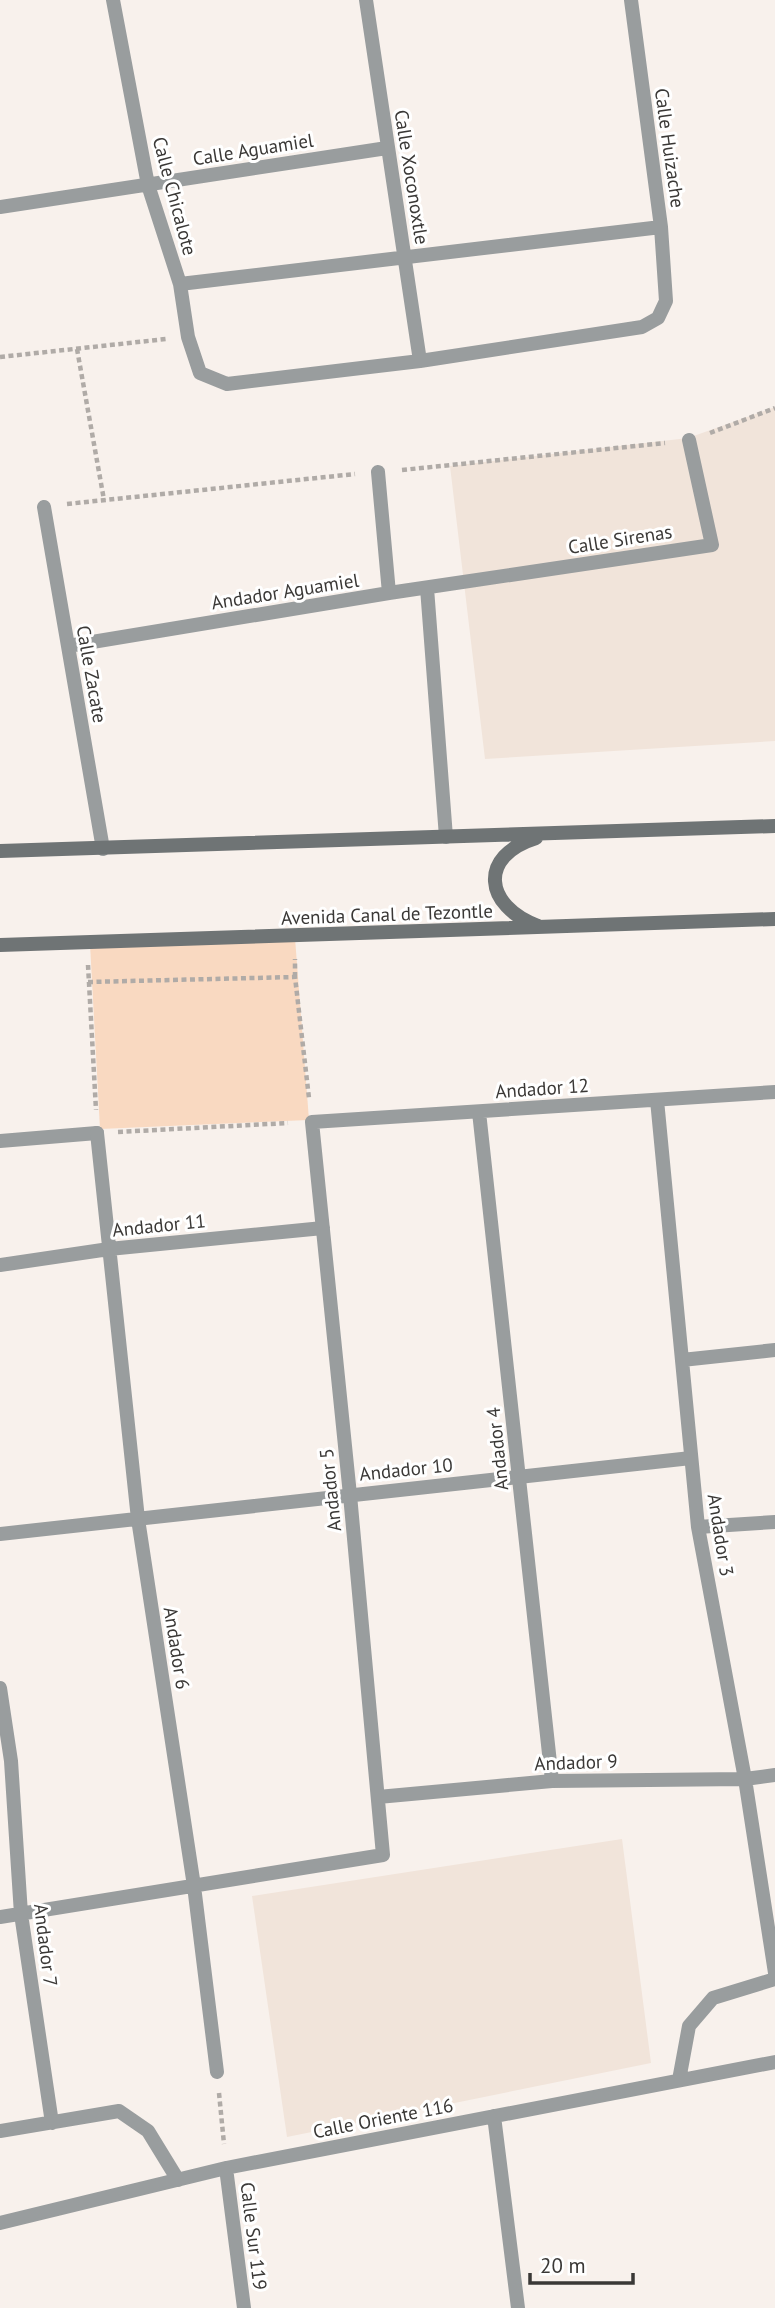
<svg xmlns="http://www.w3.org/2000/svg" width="775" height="2308" viewBox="0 0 775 2308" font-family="'PT Sans',sans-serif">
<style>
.built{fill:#f1e4da}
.green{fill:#f9d9c1}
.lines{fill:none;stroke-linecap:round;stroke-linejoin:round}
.path{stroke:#b0aba7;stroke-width:4.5;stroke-dasharray:5 3.5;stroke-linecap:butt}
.pedestrian{stroke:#999d9e;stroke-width:14}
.minor{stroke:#999d9e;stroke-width:14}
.secondary{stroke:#6f7475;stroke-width:14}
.labels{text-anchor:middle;stroke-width:6;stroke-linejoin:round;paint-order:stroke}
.street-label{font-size:19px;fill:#3a3836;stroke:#fff}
</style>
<rect width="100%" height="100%" fill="#f8f1ec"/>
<path class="built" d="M775,407V741L485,759L450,466L688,438Z
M622,1839L651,2063L287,2137L252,1896Z"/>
<path class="green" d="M295,938L309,1120L100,1129L90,944Z"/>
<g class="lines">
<path class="path" d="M77,349L104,500
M0,357L166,339
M710,433L775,408
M402,470L665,443
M67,504L355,474
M88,965L96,1110
M295,977V959
M88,982L295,977L309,1098
M118,1132L288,1123
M219,2093L224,2144"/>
<path class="pedestrian" d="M0,1141L97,1133"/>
<path class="minor" d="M113,0L148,185L180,284L188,337L200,373L227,384L420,361L642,327L658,318L666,301L661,227L631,0
M366,0L420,361
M0,207L387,148
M180,284L661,227
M44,507L103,849
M427,588L446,837
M389,593L712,545L689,440
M68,646L389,593L378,472
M657,1100L698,1527L745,1779L775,1973
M479,1112L552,1781
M97,1133L138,1519L194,1886L217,2072
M0,1265L109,1249L323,1228
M682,1360L775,1350
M698,1527L775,1522
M0,1534L691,1458
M0,1688L11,1761L21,1914L52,2123
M378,1797L552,1781L745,1779L775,1775
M0,1917L383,1855L350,1495L312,1122L775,1092
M679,2080L689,2026L713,1998L775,1979
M494,2116L518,2308
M0,2131L119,2111L148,2131L178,2180
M226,2168L244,2308
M0,2223L226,2168L775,2062"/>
<path class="secondary" d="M536,838C478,856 484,906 538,926
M0,851L775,826
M0,945L775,919"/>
</g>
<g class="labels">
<g class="street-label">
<text transform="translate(670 148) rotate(82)" y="7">Calle Huizache</text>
<text transform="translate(253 149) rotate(-9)" y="7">Calle Aguamiel</text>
<text transform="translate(412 177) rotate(81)" y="7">Calle Xoconoxtle</text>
<text transform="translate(175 196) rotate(75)" y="7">Calle Chicalote</text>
<text transform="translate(620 539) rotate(-9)" y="7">Calle Sirenas</text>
<text transform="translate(285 591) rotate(-9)" y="7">Andador Aguamiel</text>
<text transform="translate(92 674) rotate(80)" y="7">Calle Zacate</text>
<text transform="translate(387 914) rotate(-2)" y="7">Avenida Canal de Tezontle</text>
<text transform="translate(542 1088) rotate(-4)" y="7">Andador 12</text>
<text transform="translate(159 1225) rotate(-6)" y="7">Andador 11</text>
<text transform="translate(497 1449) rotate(-96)" y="7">Andador 4</text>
<text transform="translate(406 1469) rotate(-6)" y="7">Andador 10</text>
<text transform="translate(330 1490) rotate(-96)" y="7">Andador 5</text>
<text transform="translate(721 1535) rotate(81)" y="7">Andador 3</text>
<text transform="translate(177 1648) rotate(81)" y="7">Andador 6</text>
<text transform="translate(576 1762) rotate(-2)" y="7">Andador 9</text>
<text transform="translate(46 1945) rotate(83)" y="7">Andador 7</text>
<text transform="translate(383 2118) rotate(-11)" y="7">Calle Oriente 116</text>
<text transform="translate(254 2236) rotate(83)" y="7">Calle Sur 119</text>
</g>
</g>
<path d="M530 2273v10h103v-10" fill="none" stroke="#3a3836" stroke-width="3.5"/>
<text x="540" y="2273" font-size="21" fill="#3a3836" stroke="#ffffff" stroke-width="5" paint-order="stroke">20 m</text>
</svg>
